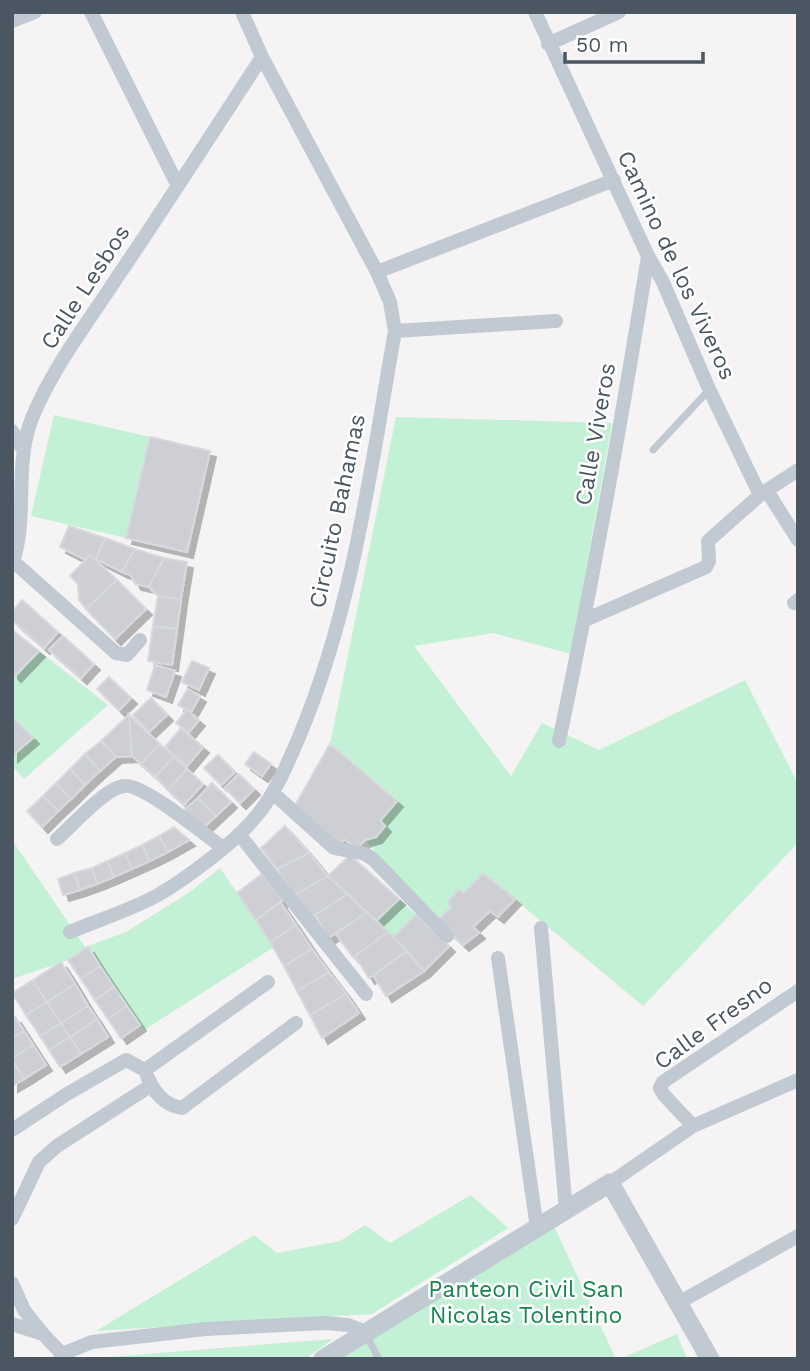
<svg xmlns="http://www.w3.org/2000/svg" width="810" height="1371" viewBox="0 0 810 1371" font-family="'Work Sans',sans-serif">
<style>
.green{fill:#c3f1d5}
.building{fill:#cdcfd5;stroke:#d7d9de;stroke-width:2;filter:url(#shadow)}
.lines{fill:none;stroke-linecap:round;stroke-linejoin:round}
.service{stroke:#c1cad2;stroke-width:7}
.minor{stroke:#c1cad2;stroke-width:14}
.tertiary{stroke:#c1cad2;stroke-width:19}
.labels{text-anchor:middle;stroke-width:5;stroke-linejoin:round;paint-order:stroke}
.street-label{font-size:23px;fill:#4a5661;stroke:#fff}
.park-label{font-size:23px;fill:#17864f;stroke:#fff}
</style>
<defs>
<filter id="shadow"><feDropShadow dx="6" dy="6" stdDeviation="0" flood-color="#0004"/></filter>
</defs>
<rect width="100%" height="100%" fill="#f5f3f3"/>
<path class="green" d="M54,415L150,437L126,538L31,516Z
M396,417L612,423L571,654L493,633L414,646L511,776L542,723L599,750L745,680L798,784V843L643,1006L483,873L464,893L459,890L448,901L451,907L437,921L365,840L397,801L330,744Z
M12,630L108,705L24,779L12,766V756L33,738L12,717Z
M12,840L85,947L126,932L190,892L220,868L274,947L144,1030L88,947L68,960L12,979Z
M399,899L416,915L393,937L376,921Z
M471,1195L508,1228L372,1314L96,1331L254,1235L277,1253L340,1241L365,1225L390,1243Z
M552,1222L616,1359H331Z
M677,1334L687,1359H620Z
M333,1339L305,1359H84Z"/>
<path class="building" d="M150,437L210,451L187,552L126,538Z
M69,526L105,538L96,559L90,555L86,560L60,547Z
M105,538L135,549L122,572L96,559Z
M135,549L164,558L149,587L135,584L131,575L122,572Z
M90,555L117,580L86,609L79,600L78,584L70,576Z
M164,558L187,562L181,599L158,596L149,587Z
M117,580L146,609L115,639L86,609Z
M158,596L181,599L177,629L153,626Z
M22,600L58,632L44,648L12,620V612Z
M153,626L177,629L172,665L148,661Z
M12,630L39,651L15,676L12,673Z
M63,636L94,664L81,678L49,650Z
M192,661L209,668L199,690L182,682Z
M155,665L175,671L166,697L147,690Z
M109,677L131,698L119,710L97,689Z
M188,689L200,696L191,712L178,705Z
M151,698L167,715L149,732L133,715Z
M187,710L199,720L188,733L176,723Z
M129,715L132,756L116,757L101,741Z
M129,715L160,744L141,764L132,756Z
M12,717L33,738L12,756Z
M181,728L203,747L187,766L165,747Z
M101,741L116,757L100,771L85,754Z
M160,744L174,757L155,777L141,764Z
M330,744L397,801L380,821L385,826L376,837L365,840L357,848L344,839L336,848L293,809Z
M254,752L271,764L262,776L245,764Z
M85,754L100,771L85,785L70,769Z
M218,755L235,772L221,785L204,768Z
M174,757L187,769L168,790L155,777Z
M70,769L85,785L71,799L56,783Z
M187,769L203,784L184,805L168,790Z
M239,774L254,789L240,803L225,788Z
M56,783L71,799L58,811L43,796Z
M212,783L231,802L216,816L198,798Z
M43,796L58,811L42,827L27,811Z
M198,798L216,816L200,831L182,812Z
M285,826L309,853L277,869L261,848Z
M174,827L189,840L168,852L159,836Z
M159,836L168,852L150,861L142,845Z
M142,845L150,861L132,869L125,853Z
M125,853L132,869L114,877L107,861Z
M309,853L328,876L294,895L277,869Z
M350,855L399,899L376,921L328,876Z
M107,861L114,877L97,884L92,868Z
M92,868L97,884L80,890L74,873Z
M74,873L80,890L63,895L58,879Z
M483,873L515,899L498,917L490,911L473,927L479,933L463,945L437,921L451,907L448,901L459,889L464,893Z
M262,874L283,900L256,920L237,893Z
M328,876L348,894L310,918L294,895Z
M348,894L367,912L328,938L315,915Z
M280,902L296,925L270,942L256,920Z
M367,912L388,932L353,957L336,934Z
M416,915L449,946L424,971L393,937Z
M296,925L312,949L284,966L270,942Z
M388,932L407,951L369,978L355,956Z
M88,947L100,966L81,979L68,960Z
M312,949L329,972L297,991L284,966Z
M407,951L424,971L386,996L373,975Z
M61,962L75,984L47,1002L33,980Z
M100,966L114,987L95,1000L81,979Z
M329,972L346,994L310,1015L297,991Z
M33,980L47,1002L26,1015L12,993Z
M75,984L88,1006L61,1023L47,1002Z
M114,987L127,1006L108,1019L95,1000Z
M346,994L359,1013L322,1038L310,1015Z
M47,1002L61,1023L40,1036L26,1015Z
M88,1006L97,1019L70,1037L61,1023Z
M127,1006L140,1025L121,1038L108,1019Z
M15,1017L24,1031L12,1038V1019Z
M97,1019L108,1037L81,1054L70,1037Z
M61,1023L70,1037L49,1050L40,1036Z
M24,1031L33,1045L12,1058V1038Z
M70,1037L81,1054L60,1067L49,1050Z
M33,1045L46,1065L24,1079L12,1058Z
M12,1061L24,1079L12,1086Z"/>
<g class="lines">
<path class="service" d="M653,450L709,390
M366,1335L379,1359"/>
<path class="minor" d="M91,12L178,186
M535,12L648,256L662,280L709,389L760,495
M12,21L35,12
M548,44L619,12
M377,272L614,180
M395,331L556,321
M12,431L22,448
M767,491L798,540
M14,562L116,653L127,655L140,640
M12,565C29,518 13,467 32,418C53,367 89,321 118,276C167,204 214,130 262,57
M794,603L798,600
M585,620L706,567L709,561L708,541L760,495L798,470
M559,741C593,580 622,419 648,256
M273,793L334,848L365,854L373,859L447,936
M239,834L366,994
M57,839C72,826 105,788 124,786C143,783 205,835 223,848
M541,928L566,1210
M70,932C98,920 131,910 158,895C187,878 231,845 253,820C274,797 287,765 299,737C353,609 371,467 395,331L390,302L377,272L262,57L242,12
M498,958L537,1228
M145,1070L268,982
M693,1126L664,1095L660,1088L663,1082L798,991
M12,1130L67,1094L126,1060L145,1070C151,1088 162,1105 182,1108L296,1023
M610,1183L693,1126L798,1080
M12,1219L39,1162L57,1146L150,1086
M12,1283L24,1310L43,1334
M680,1302L798,1236
M12,1324L43,1334L62,1354
M60,1359L62,1354L92,1342L206,1329L324,1323L348,1325L364,1331"/>
<path class="tertiary" d="M323,1359L610,1183L710,1359"/>
</g>
<g class="labels">
<g class="street-label">
<text transform="translate(677 265) rotate(65)" y="8">Camino de los Viveros</text>
<text transform="translate(85 287) rotate(-57)" y="8">Calle Lesbos</text>
<text transform="translate(595 434) rotate(-80)" y="8">Calle Viveros</text>
<text transform="translate(337 511) rotate(-78)" y="8">Circuito Bahamas</text>
<text transform="translate(713 1023) rotate(-36)" y="8">Calle Fresno</text>
</g>
<g class="park-label">
<text x="526" y="1297">Panteon Civil San<tspan x="526" dy="26">Nicolas Tolentino</tspan></text>
</g>
</g>
<rect width="810" height="1371" fill="none" stroke="#4a5661" stroke-width="28"/>
<path d="M565 52v10h138v-10" fill="none" stroke="#4a5661" stroke-width="3.5"/>
<text x="576" y="52" font-size="21" fill="#4a5661" stroke="#ffffff" stroke-width="5" paint-order="stroke">50 m</text>
</svg>
